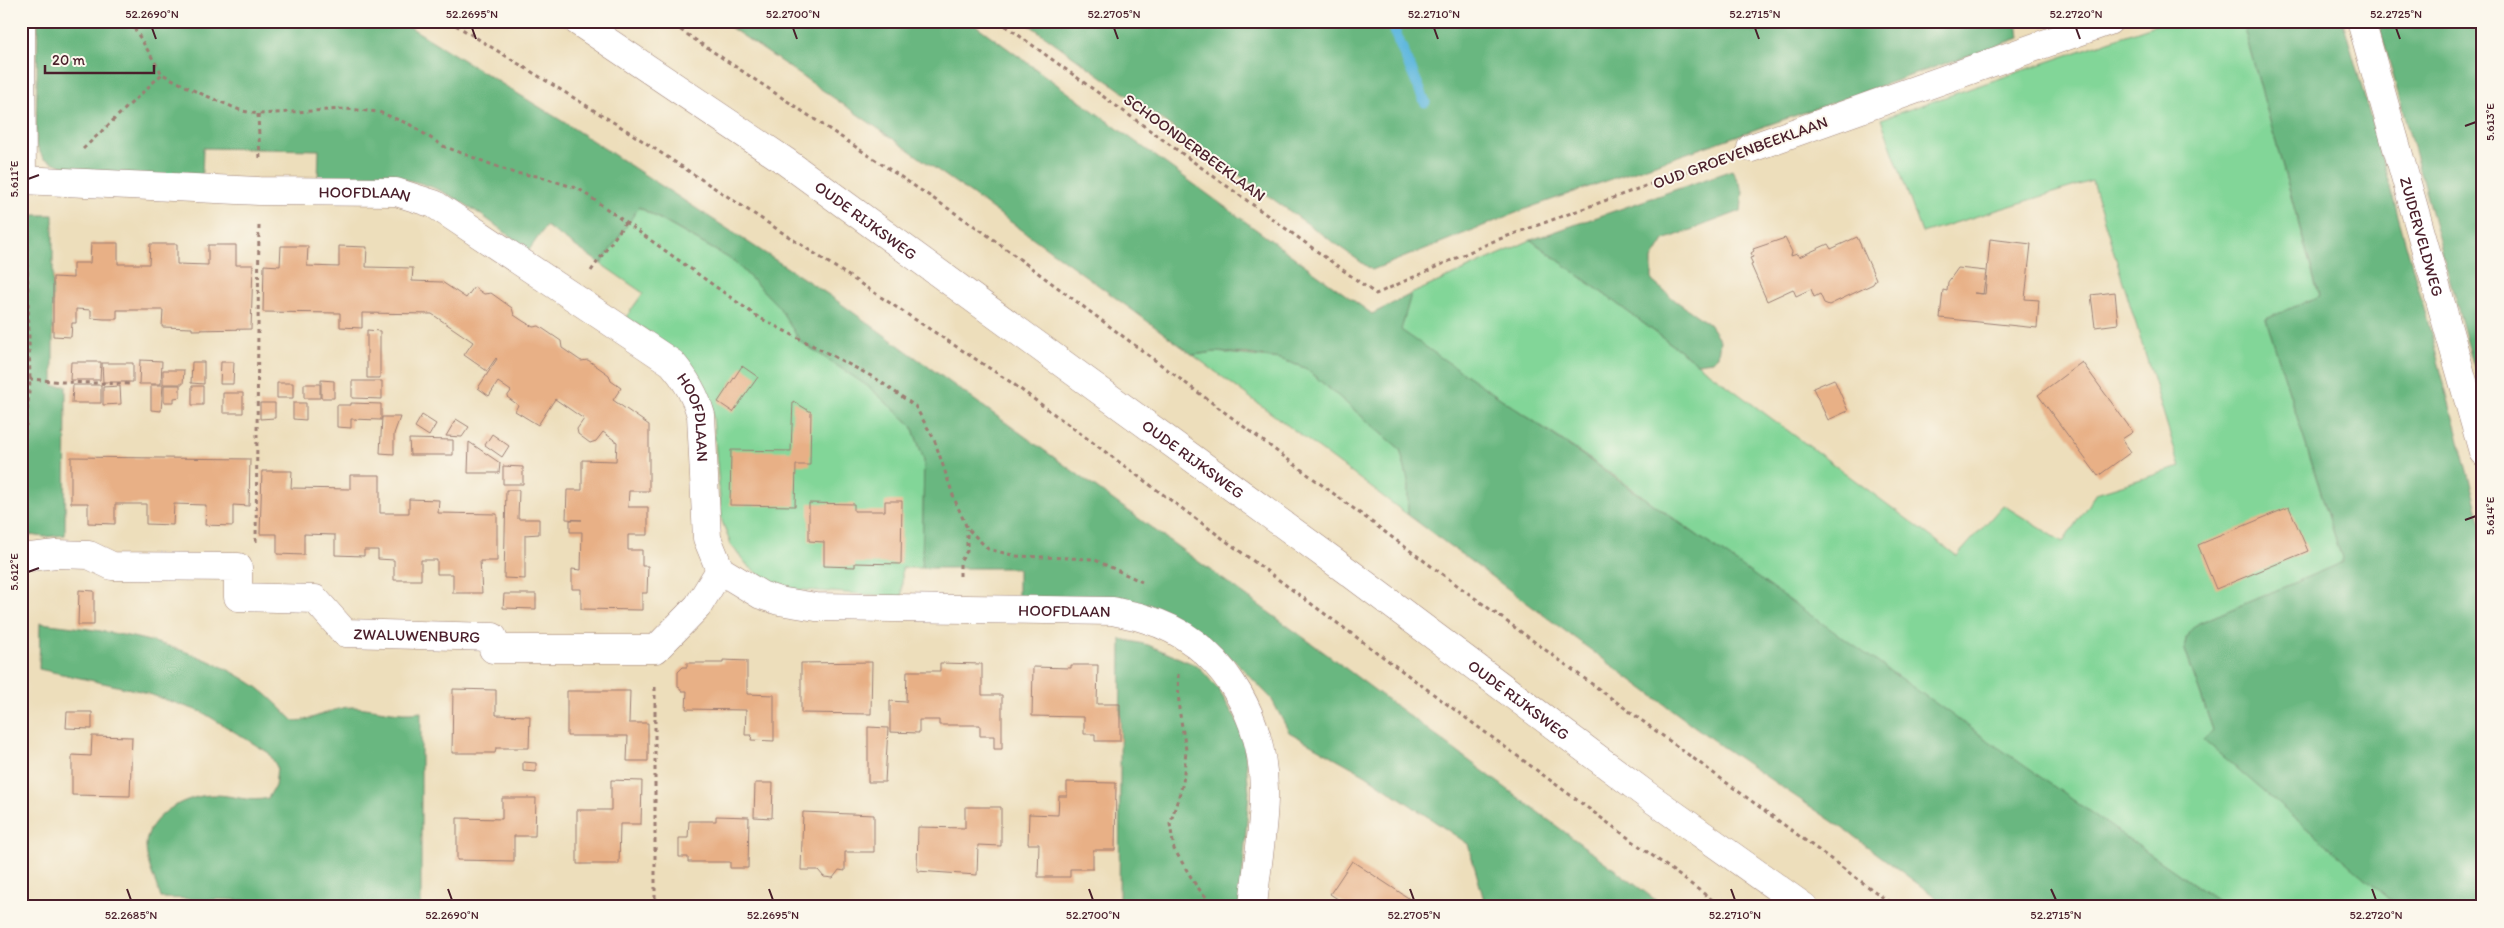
<svg xmlns="http://www.w3.org/2000/svg" width="2504" height="928" viewBox="0 0 2504 928" font-family="Itim,sans-serif">
<style>
.green{fill:#82d698;stroke:#667a62}
.forest{fill:#69b780;stroke:#5a6b56}
.lines{fill:none;stroke-linecap:round;stroke-linejoin:round}
.stream{stroke:#61b8de;stroke-width:11}
.building{fill:#e8b086}
.minor-casing{stroke:#9c7e73;stroke-width:29}
.major-casing{stroke:#9c7e73;stroke-width:29}
.path{stroke:#9c7e73;stroke-width:3;stroke-dasharray:4 4;stroke-linecap:butt}
.minor{stroke:#fff;stroke-width:28}
.major{stroke:#fff;stroke-width:28}
.ticks{fill:none;stroke:#4a1f2b;stroke-width:2}
.labels{text-anchor:middle;stroke-width:4;stroke-linejoin:round;paint-order:stroke}
.street-label{font-size:16px;fill:#4a1f2b;stroke:#fbf7ec}
.neatline{fill:none;stroke:#4a1f2b;stroke-width:2}
.ticks-label{font-size:12px;text-anchor:middle;fill:#4a1f2b}
</style>
<rect width="100%" height="100%" fill="#fbf7ec"/>
<filter id="ink" filterUnits="userSpaceOnUse"><feTurbulence type="fractalNoise" baseFrequency=".02" numOctaves="2"/><feDisplacementMap in="SourceGraphic" scale="10" xChannelSelector="R" yChannelSelector="G"/><feConvolveMatrix kernelMatrix="1 2 1 2 8 2 1 2 1" color-interpolation-filters="sRGB"/></filter>
<filter id="wash" filterUnits="userSpaceOnUse"><feTurbulence type="fractalNoise" baseFrequency=".0096" numOctaves="4" result="noise"/><feDisplacementMap in="SourceGraphic" scale="20" xChannelSelector="R" yChannelSelector="G"/><feGaussianBlur stdDeviation="1.12" result="paint"/><feColorMatrix in="noise" values="0 0 0 0 0 0 0 0 0 0 0 0 0 0 0 0 0 1.4 0 .05"/><feComposite in="paint" operator="in"/></filter>
<g filter="url(#wash)">
<rect width="100%" height="100%" fill="#eddebb"/>
<path class="green" d="M2167,21H2242L2319,297L2266,319L2343,562L2199,623C2188,631 2185,636 2185,650L2213,730L2205,740L2398,907H2226L1905,684L1616,477L1400,330L1411,294L1531,240L1957,556L2003,505L2063,542L2096,493L2180,467L2092,181L1922,233L1881,119Z
M638,207L734,261L779,307L800,341L869,387L912,426L924,460L922,568H902V597L790,589L767,580L748,566L731,545L722,521L712,406C699,360 664,343 626,317L643,293L601,264Z
M1215,352L1280,359L1305,368L1378,430L1400,449L1408,480V515L1193,355Z"/>
<path class="forest" d="M38,21H399L405,24L562,121L829,295L1325,653L1665,907H1486L1468,844L1366,775L1289,732L1271,698L1237,663L1205,636L1018,597V568H922L924,460L912,426L869,387L800,341L779,307L734,261L639,207L601,264L546,226L529,250C492,224 453,188 407,180C382,175 344,180 318,180L319,150L203,148L202,178L78,173L43,158L36,144Z
M721,21H970L1372,314L1411,294L1401,330C1678,519 1950,715 2226,907H1949L1848,832L1721,746L1408,515V480L1400,449L1305,368L1280,359L1248,354L1215,352L1193,355C1039,240 881,129 721,21Z
M1024,21H2017L2019,38L1531,207L1372,270Z
M2242,21H2343L2426,315L2483,532V907H2398L2204,740L2213,730L2185,650C2185,636 2188,631 2199,623L2343,562L2266,319L2319,296Z
M2378,21H2464L2483,37V399Z
M1732,170L1743,191L1741,211L1664,240L1652,259V281L1676,301L1709,324L1720,340L1718,356L1712,361L1697,363L1531,240Z
M21,215H53V386H66L65,535L45,537L21,534Z
M40,623C115,631 194,644 257,687C271,697 282,710 294,721C315,721 333,706 354,707C377,708 397,716 421,712V905L161,898C156,882 146,863 146,846C146,815 188,794 215,795C233,795 250,803 268,798L275,786L277,767L269,753L202,712L140,691L39,669Z
M1121,639L1148,645L1198,666L1218,689L1243,731L1249,792L1240,907H1119Z"/>
<g class="lines">
<path class="stream" d="M1390,21L1425,102"/>
</g>
<g id="blocks">
<path class="building" d="M1857,237L1876,279L1873,284L1829,305L1824,303L1820,294L1814,297L1811,289L1796,296L1793,289L1767,301L1751,265L1753,264L1750,258L1753,257L1751,253L1754,251L1753,249L1785,238L1792,252L1791,256L1797,254L1799,257L1828,244L1831,249Z
M1990,239L2031,244L2025,299L2039,300L2037,328L1940,318L1943,290L1947,291L1948,282L1958,268L1986,271L1983,294L1974,293L1985,294Z
M91,243H118V264H149L150,244H177V264L208,265V245H236V265H253L251,329L192,330V328L162,327L163,310H117V319H104L91,318V310L76,309V323H72L71,337L53,336V277L73,278V263H90Z
M281,246H308L307,266L339,267V246L367,247L366,267L413,268L412,281L442,282L466,298L474,287L484,294L491,293L512,308L514,315L523,321L533,327L539,326L561,341L562,348L581,361L588,360L609,375L611,381L621,388L613,400L649,425V491H629L628,507H648V535H628V550H642V566H648L647,593H642V610L581,609V589H572V569L581,570L582,532H570V520H582L566,519L567,490H582V460L616,461L617,442L603,432L596,441L590,443L578,434L577,429L584,419L555,399L538,425L515,411L518,405L507,397L511,391L498,382L489,396L478,388L497,359L496,358L487,371L464,355L473,342L432,314L362,313V328L340,327V313L263,312L264,265L280,266Z
M2115,292L2118,324L2095,327L2091,295Z
M367,330L380,331V378H367Z
M140,360L162,361L161,384H139Z
M71,362H101L100,380H70Z
M192,362H204V384L191,383Z
M221,362H234L233,384H220Z
M2082,362L2133,432L2122,439L2131,452L2098,476L2038,395Z
M102,363H133V382H103Z
M742,366L758,377L733,412L718,402Z
M163,370H184L183,384H163Z
M1834,379L1848,411L1828,420L1813,388Z
M321,380L334,381V398H321Z
M352,381H382V399L352,398Z
M277,383H293V398H277Z
M304,384H320V398H304Z
M73,385H101V403H72Z
M151,385H163L161,411L151,410Z
M164,385H180V397L174,398V402H164Z
M120,386L121,404L103,405V387Z
M192,386H203V405H192Z
M223,393H243V413H223Z
M793,401L811,412L810,465H796L795,506L730,505L731,450L791,451Z
M260,403H275V418L260,419Z
M293,403H306V420L293,419Z
M351,403L381,404V420L351,419V428L337,427V405H351Z
M422,415L436,424L429,436L415,427Z
M382,417H400L394,434V454L380,453Z
M456,419L469,427L462,437L446,436Z
M492,434L509,446L502,457L485,445Z
M409,439L453,440V455H410Z
M469,442L500,463L499,473H468Z
M71,457L250,459L249,506L233,505V526L205,525L206,505L174,504L173,525L146,524V504H115V524L88,523V503H71Z
M503,466L523,467V484H503Z
M262,471H292L291,488L350,489V475H380V513H409V499L439,500L438,513L497,514V561H480L482,593H453V574H437V560H421V580H394V560L378,559V550H364V556L335,555V535L304,534V555L277,554V534H260Z
M506,490H519L518,519H539V534L525,535V579L504,578Z
M885,501H902L901,564L855,563V567L824,566V542L809,541V503L854,504V511H885Z
M2289,507L2308,551L2216,589L2198,545Z
M79,590L94,591V625H78Z
M504,594H536V609L503,608Z
M723,660L747,661V694L774,695V741L751,740L752,735H745L746,710L686,709L687,691H682L678,686V672L683,667H687V663H723Z
M872,662L871,714L801,713V663Z
M940,663L982,664V695H1002V749H994V736H980V725H939V720H919V733L890,732V701L906,702L907,671H940Z
M1071,665H1098L1097,704H1120V741H1095V734H1084V717L1032,716L1033,667L1071,668Z
M453,689L496,690V715L530,716L529,748H496L495,753H452Z
M567,691H630L629,723H648V761H627L628,736H567Z
M67,712H92V729L66,728Z
M868,727L888,728L885,782H868Z
M92,736L132,737L130,796L72,795V755L91,756Z
M523,762L536,763V772L523,771Z
M611,780L642,781L641,824H620L619,864H577V810H611Z
M1067,782L1116,783L1115,850H1093V869H1070V877H1038L1039,844H1028L1029,814L1058,815L1059,796H1067Z
M755,783H773L772,818L754,817Z
M502,798H536L535,836H514V861L457,860V818L502,819Z
M965,807H1001V846L978,845L977,875L917,871L918,827L965,828Z
M803,812L874,815V852H845V871L839,870L833,878L824,877L818,870H801Z
M716,816L749,817L748,868H730V862H688V857H679V838H688L689,821H716Z
M1352,861L1416,903L1425,907H1350L1330,894Z"/>
</g>
</g>
<g filter="url(#ink)">
<use href="#blocks" fill-opacity="0" stroke="#9c7e73" stroke-width="1"/>
<g class="lines">
<g class="minor-casing">
<g id="minor">
<path d="M21,21L22,180"/>
<path id="s1" d="M2361,21L2483,452"/>
<path d="M1751,148L2109,21"/>
<path id="s2" d="M21,180L259,191L396,192L434,204L672,363C686,379 695,394 701,415L707,538L720,570L761,595L779,601L816,607L1113,611C1124,614 1135,615 1146,619C1220,641 1263,714 1264,789C1265,825 1256,870 1253,907"/>
<path id="s3" d="M21,558L56,554L89,555L112,566L238,567V597L315,599L345,633L493,637V649H656L698,606L720,570"/>
</g>
</g>
<g class="major-casing">
<g id="major">
<path id="s4" d="M577,21L785,161L1354,576L1648,796L1804,907"/>
</g>
</g>
<path class="path" d="M130,21L162,74L195,91L242,111L258,114L346,109L379,112L409,124L443,146L514,173L538,176L579,189L758,317L875,378L915,406L934,439L954,498L967,528L988,549L1016,556L1093,559L1142,582
M449,21L626,130L1012,383L1722,907
M667,21L982,231L1397,541L1896,907
M999,21L1376,294L1494,241L1720,159
M258,114L260,159
M83,149L162,74
M591,271L625,223
M21,378L62,382L129,384
M21,482L30,381L26,213
M256,542L259,223
M960,576V562L967,551V529
M1178,674L1179,709L1186,750L1183,783L1170,824L1174,849L1197,887L1215,907
M655,907V683"/>
<use href="#minor" class="minor"/>
<use href="#major" class="major"/>
</g>
</g>
<path class="ticks" d="M152,28L156,39M472,28L476,39M793,28L797,39M1114,28L1118,39M1434,28L1438,39M1755,28L1759,39M2076,28L2080,39M2396,28L2400,39M2465,126L2476,122M28,179L39,175M2465,520L2476,516M28,572L39,568M127,889L131,900M448,889L452,900M769,889L773,900M1089,889L1093,900M1410,889L1414,900M1731,889L1735,900M2051,889L2056,900M2372,889L2376,900"/>
<g class="labels">
<g class="street-label">
<text transform="translate(1195 147) rotate(36)" y="6">SCHOONDERBEEKLAAN</text>
<text transform="translate(1740 152) rotate(-20)" y="6">OUD GROEVENBEEKLAAN</text>
<text dy="6" stroke="none"><textPath href="#s2" startOffset="344">HOOFDLAAN</textPath></text>
<text dy="6" stroke="none"><textPath href="#s4" startOffset="351">OUDE RIJKSWEG</textPath></text>
<text dy="6" stroke="none"><textPath href="#s1" startOffset="224">ZUIDERVELDWEG</textPath></text>
<text dy="6" stroke="none"><textPath href="#s2" startOffset="762">HOOFDLAAN</textPath></text>
<text dy="6" stroke="none"><textPath href="#s4" startOffset="756">OUDE RIJKSWEG</textPath></text>
<text dy="6" stroke="none"><textPath href="#s2" startOffset="1272">HOOFDLAAN</textPath></text>
<text dy="6" stroke="none"><textPath href="#s3" startOffset="444">ZWALUWENBURG</textPath></text>
<text dy="6" stroke="none"><textPath href="#s4" startOffset="1161">OUDE RIJKSWEG</textPath></text>
</g>
</g>
<rect width="2504" height="928" fill="none" stroke="#fbf7ec" stroke-width="55"/>
<path d="M45 65v8h109v-8" fill="none" stroke="#4a1f2b" stroke-width="2.5"/>
<text x="52" y="65" font-size="15" fill="#4a1f2b" stroke="#fbf7ec" stroke-width="4" paint-order="stroke">20 m</text>
<rect x="28" y="28" width="2448" height="872" class="neatline"/>
<g class="ticks-label">
<text x="152" y="18">52.2690°N</text>
<text x="472" y="18">52.2695°N</text>
<text x="793" y="18">52.2700°N</text>
<text x="1114" y="18">52.2705°N</text>
<text x="1434" y="18">52.2710°N</text>
<text x="1755" y="18">52.2715°N</text>
<text x="2076" y="18">52.2720°N</text>
<text x="2396" y="18">52.2725°N</text>
<text transform="translate(2490 122) rotate(-90)" y="4">5.613°E</text>
<text transform="translate(14 179) rotate(-90)" y="4">5.611°E</text>
<text transform="translate(2490 516) rotate(-90)" y="4">5.614°E</text>
<text transform="translate(14 572) rotate(-90)" y="4">5.612°E</text>
<text x="131" y="919">52.2685°N</text>
<text x="452" y="919">52.2690°N</text>
<text x="773" y="919">52.2695°N</text>
<text x="1093" y="919">52.2700°N</text>
<text x="1414" y="919">52.2705°N</text>
<text x="1735" y="919">52.2710°N</text>
<text x="2056" y="919">52.2715°N</text>
<text x="2376" y="919">52.2720°N</text>
</g>
</svg>
